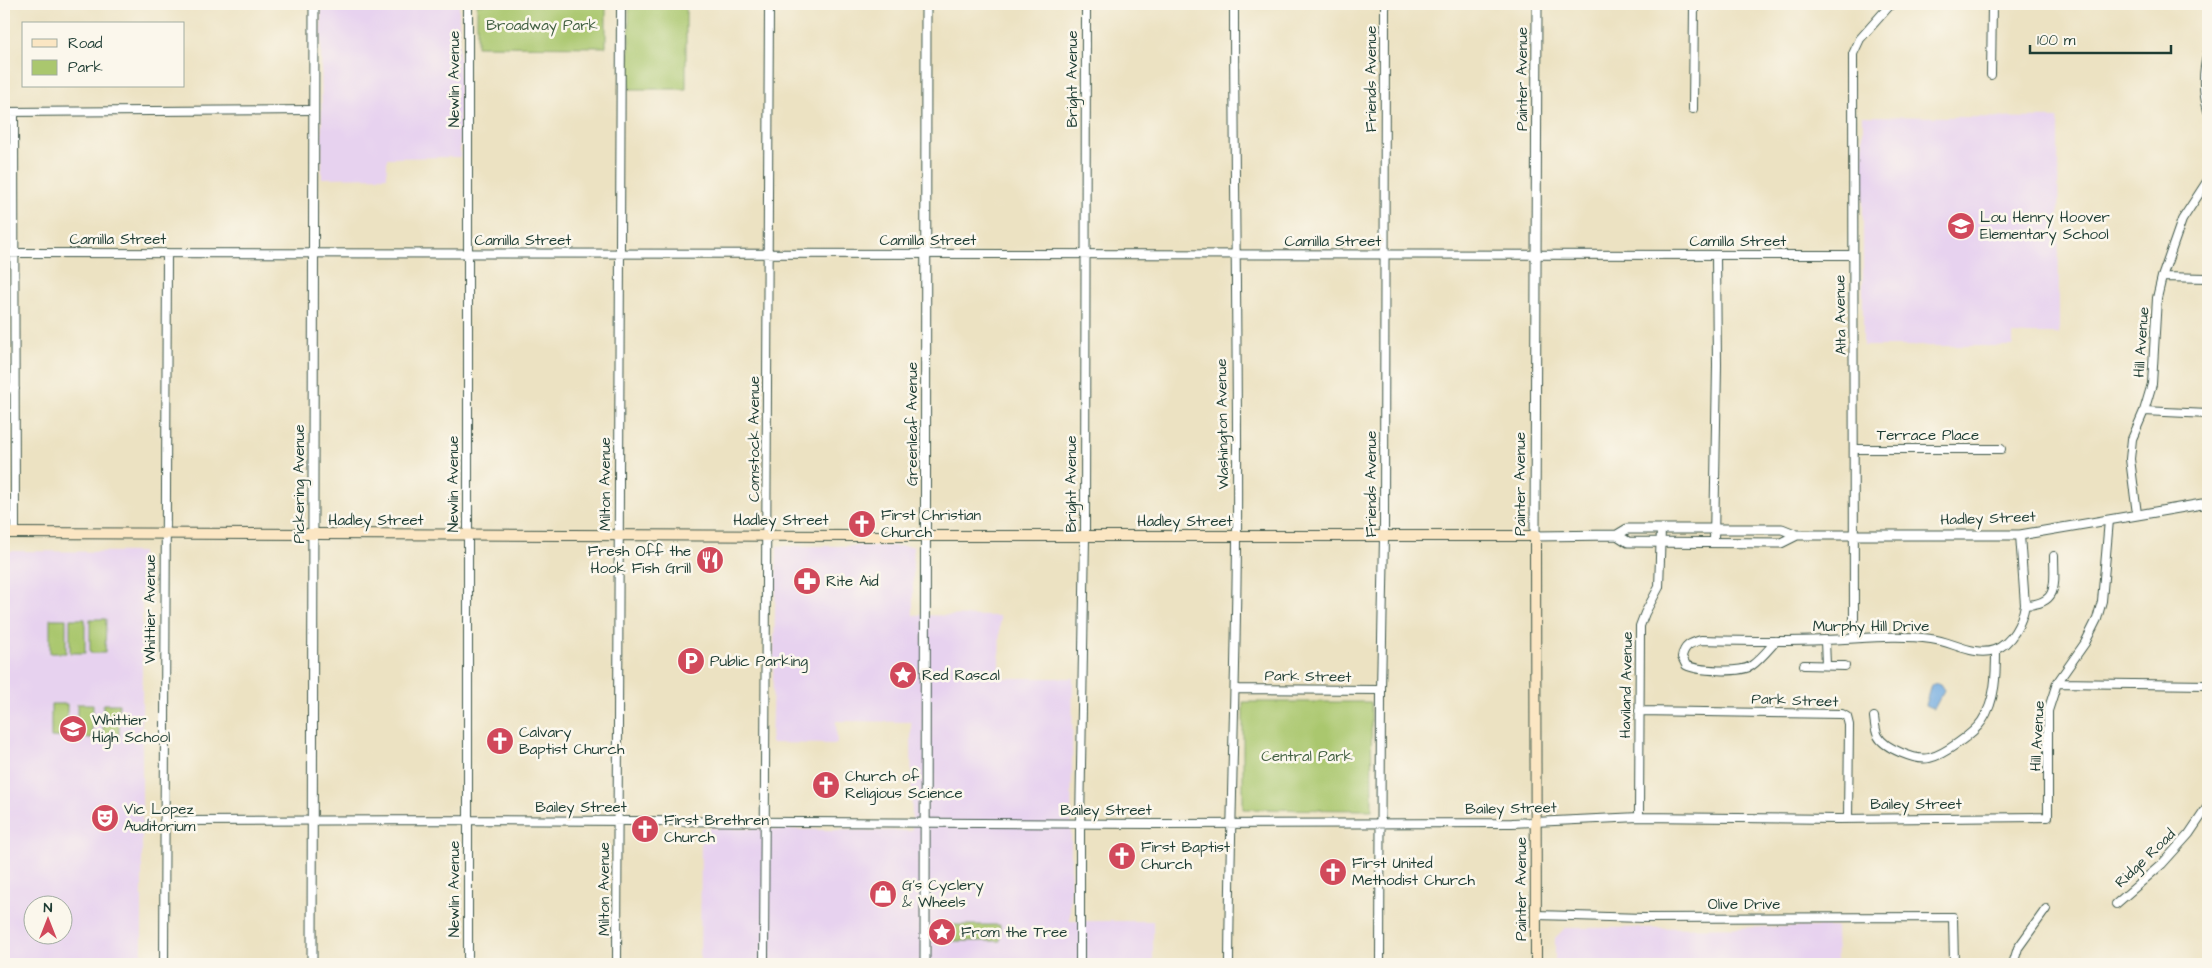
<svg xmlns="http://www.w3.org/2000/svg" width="2212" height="968" viewBox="0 0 2212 968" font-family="'Architects Daughter',sans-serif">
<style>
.built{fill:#e7d2ef;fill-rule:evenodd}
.green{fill:#aac76e;stroke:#648251}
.water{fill:#71aae0;stroke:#48748a}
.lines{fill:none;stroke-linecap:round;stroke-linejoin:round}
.minor-casing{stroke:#3e5649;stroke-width:10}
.tertiary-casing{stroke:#3e5649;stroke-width:11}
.secondary-casing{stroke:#3e5649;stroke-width:12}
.minor{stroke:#fff;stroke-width:8}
.tertiary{stroke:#fff;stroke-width:9}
.secondary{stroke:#fbe6c3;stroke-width:10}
.labels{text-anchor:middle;stroke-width:5;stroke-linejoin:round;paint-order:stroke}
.park-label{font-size:15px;fill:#426042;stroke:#fbf7ec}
.street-label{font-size:15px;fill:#1f3d34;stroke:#fbf7ec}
.poi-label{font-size:15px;fill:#1f3d34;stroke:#fbf7ec;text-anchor:start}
</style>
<rect width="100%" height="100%" fill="#fbf7ec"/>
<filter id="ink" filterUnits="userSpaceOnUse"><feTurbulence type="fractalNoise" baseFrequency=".02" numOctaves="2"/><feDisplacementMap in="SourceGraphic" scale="10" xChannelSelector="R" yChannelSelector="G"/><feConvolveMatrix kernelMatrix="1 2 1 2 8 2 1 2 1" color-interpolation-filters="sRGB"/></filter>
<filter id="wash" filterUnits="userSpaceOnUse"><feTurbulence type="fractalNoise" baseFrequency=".0096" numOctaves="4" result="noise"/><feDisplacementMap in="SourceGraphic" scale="20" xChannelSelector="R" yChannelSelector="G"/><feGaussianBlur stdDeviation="1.12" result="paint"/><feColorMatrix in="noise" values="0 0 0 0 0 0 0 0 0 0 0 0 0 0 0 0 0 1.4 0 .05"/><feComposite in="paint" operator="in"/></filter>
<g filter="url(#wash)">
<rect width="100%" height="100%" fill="#ece2c2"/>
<path class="built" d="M321,4H459L460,157L387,158V177L322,178Z
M1863,116L2058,118L2059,334H2013V346H1863Z
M777,546H913V615L1000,616L999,678H1073L1070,921H1153V964H700L701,828L912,831L911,722L836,721L837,744L771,743Z
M4,551L142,552V964H4ZM32,906H62V936H32Z
M1836,927L1837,964H1555V938L1565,928Z"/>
<path class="green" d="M477,4H606V47L477,46Z
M629,4H686V89H629Z
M50,619H66V653H50Z
M70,619H85V653H70Z
M90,619H106L105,653H90Z
M1243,702H1371L1372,810L1243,809Z
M51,704H67V738L51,737Z
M77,704H93L92,738H77Z
M103,704H119V737H103Z
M940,925H1000V941H941Z"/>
<path class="water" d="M1937,683L1940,684L1944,690L1934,709L1925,705L1931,685Z"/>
</g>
<g filter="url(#ink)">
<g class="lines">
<g class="minor-casing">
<path id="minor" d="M2208,51C2203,72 2202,89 2208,111
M1991,75L1992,4
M1693,109L1694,4
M4,112L314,110
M14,112L15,532
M4,253L1853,255
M2162,277L2208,278
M4,388L15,389
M2144,411L2208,414
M1854,449H2001
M2137,514L2130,459L2132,439L2144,411L2152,384L2157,298L2162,277L2182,220L2208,180
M1714,542L1717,365L1716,255
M2025,605C2060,604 2054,583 2054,556
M1854,638L1853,54L1860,39L1891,4
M1825,640L1826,665
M1776,641C1768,650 1760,660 1751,666C1740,673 1697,671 1686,665L1682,657C1684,645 1691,643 1701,640C1742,641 1783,642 1824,640C1859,639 1896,634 1931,639C1951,641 1974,657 1994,650C2012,644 2022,622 2025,605L2020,535
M1804,665L1845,666
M2057,683L2208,685
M1235,689L1381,690
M1639,711L1842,714L1847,717L1849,725L1848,819
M1874,717C1875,724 1875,730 1878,736C1884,748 1916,761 1929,758C1944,755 1974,733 1982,721C1996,700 1996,674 1996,650
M1639,817L1640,626L1645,613L1659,587L1661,529
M164,821L468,820L1156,824L1512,823L1639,817L1838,819L2048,817V711L2057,683L2085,643L2097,619L2102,601L2109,520
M2116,904L2162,864L2189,834L2208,806
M1536,915L1644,918L1953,917L1954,964
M164,964L167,253
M468,964V4
M617,964L621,4
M764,964L769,4
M1080,964V823L1085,536L1086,4
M1229,964C1230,823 1236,681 1237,540C1238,361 1234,182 1234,4
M1380,964L1381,690L1384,537L1385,4
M2013,964L2018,948L2046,909"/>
</g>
<g class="tertiary-casing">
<path id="tertiary" d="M1537,4L1535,536L1617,535L1627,529H1782L1797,535H2020L2208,503
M1617,535L1628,542L1781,543L1797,535
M312,964L314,4
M925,964L926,4"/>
</g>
<g class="secondary-casing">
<path id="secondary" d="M4,533L860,536H1535L1536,964"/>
</g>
<use href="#minor" class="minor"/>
<use href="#tertiary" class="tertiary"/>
<use href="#secondary" class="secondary"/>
</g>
</g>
<defs>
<g id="school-disc" transform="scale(1.4375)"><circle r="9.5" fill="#d1495b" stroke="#fbf7ec"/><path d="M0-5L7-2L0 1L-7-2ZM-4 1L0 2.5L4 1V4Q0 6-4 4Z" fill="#fff"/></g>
<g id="church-disc" transform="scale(1.4375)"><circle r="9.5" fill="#d1495b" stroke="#fbf7ec"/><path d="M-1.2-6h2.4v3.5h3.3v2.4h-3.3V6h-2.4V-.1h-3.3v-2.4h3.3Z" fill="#fff"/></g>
<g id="restaurant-disc" transform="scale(1.4375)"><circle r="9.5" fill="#d1495b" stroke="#fbf7ec"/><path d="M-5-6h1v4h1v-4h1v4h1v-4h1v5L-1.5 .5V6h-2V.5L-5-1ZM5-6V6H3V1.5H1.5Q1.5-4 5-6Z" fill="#fff"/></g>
<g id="pharmacy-disc" transform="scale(1.4375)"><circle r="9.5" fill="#d1495b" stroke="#fbf7ec"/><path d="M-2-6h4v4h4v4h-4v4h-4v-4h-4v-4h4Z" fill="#fff"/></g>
<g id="parking-disc" transform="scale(1.4375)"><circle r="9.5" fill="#d1495b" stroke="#fbf7ec"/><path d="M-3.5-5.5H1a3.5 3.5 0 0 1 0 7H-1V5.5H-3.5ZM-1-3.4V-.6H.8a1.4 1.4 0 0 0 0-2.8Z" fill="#fff"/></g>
<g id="sight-disc" transform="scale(1.4375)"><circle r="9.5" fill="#d1495b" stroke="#fbf7ec"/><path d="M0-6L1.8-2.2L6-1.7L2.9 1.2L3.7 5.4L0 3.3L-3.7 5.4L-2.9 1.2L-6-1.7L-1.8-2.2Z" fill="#fff"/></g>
<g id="theatre-disc" transform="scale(1.4375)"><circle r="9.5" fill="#d1495b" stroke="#fbf7ec"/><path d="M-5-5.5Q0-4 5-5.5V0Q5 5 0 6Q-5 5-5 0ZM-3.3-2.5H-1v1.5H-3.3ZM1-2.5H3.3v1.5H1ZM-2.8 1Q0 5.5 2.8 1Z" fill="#fff"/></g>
<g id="shop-disc" transform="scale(1.4375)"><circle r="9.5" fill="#d1495b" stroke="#fbf7ec"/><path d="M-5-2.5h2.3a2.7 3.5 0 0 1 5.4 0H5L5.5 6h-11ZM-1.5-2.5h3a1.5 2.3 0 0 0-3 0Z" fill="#fff"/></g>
</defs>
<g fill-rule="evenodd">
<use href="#school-disc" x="1961" y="226"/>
<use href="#church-disc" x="862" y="524"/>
<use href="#restaurant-disc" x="710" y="560"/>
<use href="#pharmacy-disc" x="807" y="581"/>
<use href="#parking-disc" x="691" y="661"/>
<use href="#sight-disc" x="903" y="675"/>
<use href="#school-disc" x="73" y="729"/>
<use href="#church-disc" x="500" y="741"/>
<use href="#church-disc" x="826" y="785"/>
<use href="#theatre-disc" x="105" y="818"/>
<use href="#church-disc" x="645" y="829"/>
<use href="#church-disc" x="1122" y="856"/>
<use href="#church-disc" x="1333" y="872"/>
<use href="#shop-disc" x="883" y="894"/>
<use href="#sight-disc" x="942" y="932"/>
</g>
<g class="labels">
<g class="park-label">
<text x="542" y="30">Broadway Park</text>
<text x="1307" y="761">Central Park</text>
</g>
<g class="street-label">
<text transform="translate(454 79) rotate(-90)" y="5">Newlin Avenue</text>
<text transform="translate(1072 79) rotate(-90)" y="5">Bright Avenue</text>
<text transform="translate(1371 79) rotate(-90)" y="5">Friends Avenue</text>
<text transform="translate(1522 79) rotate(-90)" y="5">Painter Avenue</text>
<text x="118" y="244">Camilla Street</text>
<text x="523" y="245">Camilla Street</text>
<text x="928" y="245">Camilla Street</text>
<text x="1333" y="246">Camilla Street</text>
<text x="1738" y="246">Camilla Street</text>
<text transform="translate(1840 315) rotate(-91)" y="5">Alta Avenue</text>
<text transform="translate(2141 342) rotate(-86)" y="5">Hill Avenue</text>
<text transform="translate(912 424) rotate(-90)" y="5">Greenleaf Avenue</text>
<text transform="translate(1222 424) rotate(-91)" y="5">Washington Avenue</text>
<text x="1928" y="440">Terrace Place</text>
<text transform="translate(754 439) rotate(-90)" y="5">Comstock Avenue</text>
<text transform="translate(299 484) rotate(-90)" y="5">Pickering Avenue</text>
<text transform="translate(453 484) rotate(-90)" y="5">Newlin Avenue</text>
<text transform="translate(605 484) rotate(-90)" y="5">Milton Avenue</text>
<text transform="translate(1071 484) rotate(-90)" y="5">Bright Avenue</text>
<text transform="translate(1371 484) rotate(-90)" y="5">Friends Avenue</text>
<text transform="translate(1520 484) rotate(-90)" y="5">Painter Avenue</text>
<text transform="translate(1988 518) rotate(-2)" y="5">Hadley Street</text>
<text x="376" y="525">Hadley Street</text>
<text x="781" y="525">Hadley Street</text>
<text x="1185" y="526">Hadley Street</text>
<text transform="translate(150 609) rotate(-90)" y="5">Whittier Avenue</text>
<text x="1871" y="631">Murphy Hill Drive</text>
<text transform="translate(1308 676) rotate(1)" y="5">Park Street</text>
<text transform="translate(1626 685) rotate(-89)" y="5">Haviland Avenue</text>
<text transform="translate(1795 700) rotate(2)" y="5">Park Street</text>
<text transform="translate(2037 736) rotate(-87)" y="5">Hill Avenue</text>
<text x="1916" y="809">Bailey Street</text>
<text x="581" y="812">Bailey Street</text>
<text transform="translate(1511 808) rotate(-1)" y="5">Bailey Street</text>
<text x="1106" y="815">Bailey Street</text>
<text transform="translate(2145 858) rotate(-44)" y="5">Ridge Road</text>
<text transform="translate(454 889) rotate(-90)" y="5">Newlin Avenue</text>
<text transform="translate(604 889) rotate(-90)" y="5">Milton Avenue</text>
<text transform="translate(1521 889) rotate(-90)" y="5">Painter Avenue</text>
<text x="1744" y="909">Olive Drive</text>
</g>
<g class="poi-label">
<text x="1980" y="222">Lou Henry Hoover<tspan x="1980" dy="17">Elementary School</tspan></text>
<text x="881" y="520">First Christian<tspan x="881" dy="17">Church</tspan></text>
<text x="691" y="556" text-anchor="end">Fresh Off the<tspan x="691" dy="17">Hook Fish Grill</tspan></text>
<text x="826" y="586">Rite Aid</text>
<text x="710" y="666">Public Parking</text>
<text x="922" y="680">Red Rascal</text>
<text x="92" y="725">Whittier<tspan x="92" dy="17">High School</tspan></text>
<text x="519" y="737">Calvary<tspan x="519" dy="17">Baptist Church</tspan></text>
<text x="845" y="781">Church of<tspan x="845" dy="17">Religious Science</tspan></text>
<text x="124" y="814">Vic Lopez<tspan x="124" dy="17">Auditorium</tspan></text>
<text x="664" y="825">First Brethren<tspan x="664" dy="17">Church</tspan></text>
<text x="1141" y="852">First Baptist<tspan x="1141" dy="17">Church</tspan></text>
<text x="1352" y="868">First United<tspan x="1352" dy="17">Methodist Church</tspan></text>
<text x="902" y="890">G's Cyclery<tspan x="902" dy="17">&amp; Wheels</tspan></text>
<text x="961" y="937">From the Tree</text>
</g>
</g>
<rect width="2212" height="968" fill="none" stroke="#fbf7ec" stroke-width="20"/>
<rect x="22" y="22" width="162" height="65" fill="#fbf7ec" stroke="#a3ada2"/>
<rect x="32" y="39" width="25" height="8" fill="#fbe6c3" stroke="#a3ada2"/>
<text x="68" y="48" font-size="15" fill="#1f3d34">Road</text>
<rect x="32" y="60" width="25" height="15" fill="#aac76e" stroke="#a3ada2"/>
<text x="68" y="72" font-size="15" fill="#1f3d34">Park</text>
<g transform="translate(48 920)"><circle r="24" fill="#fbf7ec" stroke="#a3ada2"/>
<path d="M0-4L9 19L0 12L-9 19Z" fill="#d1495b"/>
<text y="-8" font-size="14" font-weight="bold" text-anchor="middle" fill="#1f3d34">N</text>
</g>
<path d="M2030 45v8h141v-8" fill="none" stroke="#1f3d34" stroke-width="2.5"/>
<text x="2037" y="45" font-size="15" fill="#1f3d34" stroke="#fbf7ec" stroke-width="4" paint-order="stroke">100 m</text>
</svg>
